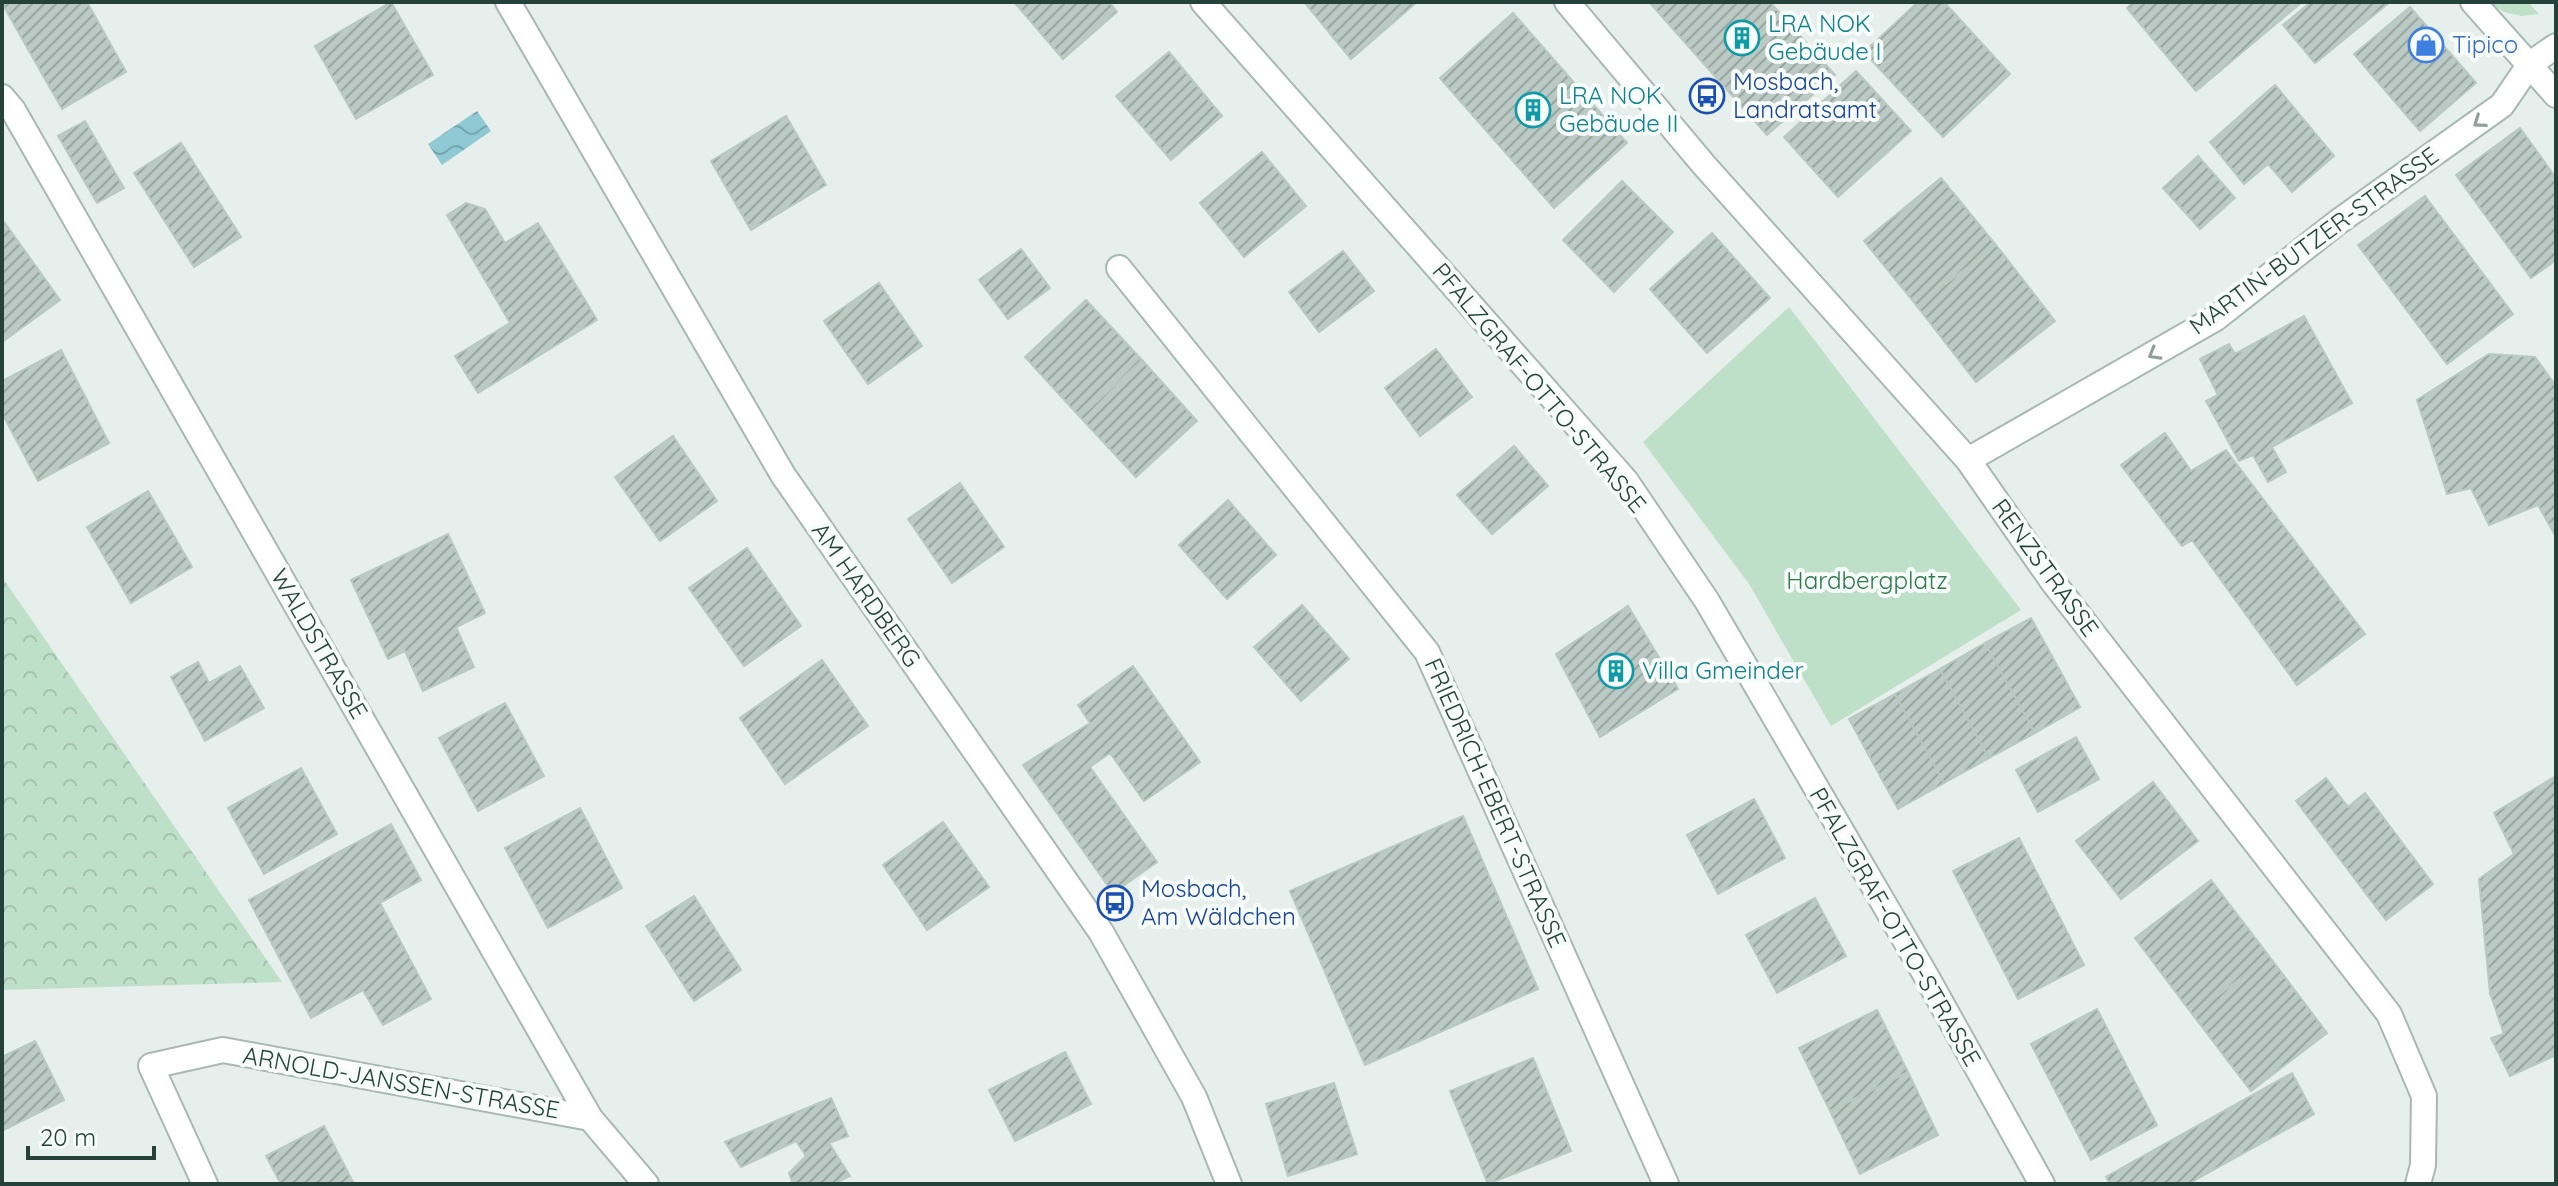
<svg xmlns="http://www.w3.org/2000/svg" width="2558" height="1186" viewBox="0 0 2558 1186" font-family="Quicksand,sans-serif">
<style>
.green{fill:#bfe0c8}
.forest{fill:url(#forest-crowns)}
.water{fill:url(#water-waves)}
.building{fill:url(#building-hatch);stroke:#b8c9c2;stroke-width:2}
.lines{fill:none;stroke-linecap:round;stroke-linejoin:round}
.minor-casing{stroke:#a8b8b2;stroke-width:28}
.minor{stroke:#fff;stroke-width:24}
.oneway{stroke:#92a09c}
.labels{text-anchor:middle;stroke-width:8;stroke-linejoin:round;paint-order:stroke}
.culture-label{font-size:24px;fill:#0d838f;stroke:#f7fbf9;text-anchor:start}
.shop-label{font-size:24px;fill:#366cbe;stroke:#f7fbf9;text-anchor:start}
.transit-label{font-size:24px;fill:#164399;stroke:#f7fbf9;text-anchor:start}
.street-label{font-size:24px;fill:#24423a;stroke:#f7fbf9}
.park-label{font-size:24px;fill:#2d7a4b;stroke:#f7fbf9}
</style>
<defs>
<pattern id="forest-crowns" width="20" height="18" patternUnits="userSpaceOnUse" patternTransform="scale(2)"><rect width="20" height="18" fill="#bfe0c8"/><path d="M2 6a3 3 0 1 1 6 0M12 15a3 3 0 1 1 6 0" fill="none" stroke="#a4c1ad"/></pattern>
<pattern id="water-waves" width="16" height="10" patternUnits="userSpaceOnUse" patternTransform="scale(2)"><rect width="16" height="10" fill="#8ec9d4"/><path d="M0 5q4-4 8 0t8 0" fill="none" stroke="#74a5ad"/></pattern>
<pattern id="building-hatch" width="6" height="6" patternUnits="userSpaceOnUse" patternTransform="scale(2)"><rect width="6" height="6" fill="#bbcac4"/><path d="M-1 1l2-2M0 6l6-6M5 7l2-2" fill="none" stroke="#98a6a0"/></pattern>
</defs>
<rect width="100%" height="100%" fill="#e6efeb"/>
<path class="green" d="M2494,2H2528L2539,14L2521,16L2504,12L2493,5Z
M1789,307L2021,610L1831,726L1749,584L1643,442Z"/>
<path class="forest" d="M2,577L282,982L2,990Z"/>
<path class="water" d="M477,111L491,131L442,165L428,144Z"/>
<path class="building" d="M8,2H87L126,72L62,109L3,5Z
M391,2L433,75L356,119L315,46Z
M1014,2H1109L1117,12L1063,59Z
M1304,2H1417L1351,59Z
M1649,2H1770L1835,75L1767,135Z
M1918,2H1944L2010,74L1943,137L1864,52Z
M2133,2H2302L2196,91L2127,8Z
M2311,2H2390L2315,63L2283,25Z
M2410,7L2476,83L2420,131L2354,54Z
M1513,13L1627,143L1554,208L1440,78Z
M1169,52L1222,116L1171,160L1116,96Z
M1856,71L1911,131L1838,197L1784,137Z
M2275,85L2334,156L2292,192L2268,164L2244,184L2210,142Z
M786,116L826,185L751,230L711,161Z
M85,121L124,188L97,203L58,136Z
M2520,128L2556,178V260L2531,278L2456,175Z
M181,143L241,237L194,267L134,173Z
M1262,152L1306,206L1244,257L1200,203Z
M2198,156L2235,198L2200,229L2163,188Z
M1941,178L1996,245L1917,306L1864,241Z
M1622,181L1673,232L1614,292L1563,240Z
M2425,196L2513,314L2447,364L2358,245Z
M466,203L485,209L505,243L538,223L597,320L478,393L455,356L510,323L447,215Z
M2,219L60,300L2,342Z
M1712,233L1770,298L1707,353L1650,289Z
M1996,245L2055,321L1976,382L1917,306Z
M1021,249L1050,288L1008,319L979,280Z
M1343,251L1374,291L1319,332L1289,292Z
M879,283L922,346L868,384L824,321Z
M1086,300L1142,360L1080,417L1025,357Z
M2304,316L2352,403L2272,447L2286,472L2268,482L2253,455L2239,461L2206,401L2218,395L2200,359L2229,344L2235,354Z
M1436,349L1472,397L1420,436L1385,388Z
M61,350L109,443L38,481L2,413V381Z
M2489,354L2535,357L2556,386V537L2538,505L2489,525L2471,488L2447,494L2417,400Z
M1142,360L1197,421L1136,477L1080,417Z
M2165,433L2191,471L2226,450L2365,634L2297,685L2192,540L2182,546L2121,465Z
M673,436L717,501L660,541L615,477Z
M1514,446L1548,486L1492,534L1457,495Z
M960,483L1004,547L952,583L908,519Z
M148,491L192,567L131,603L87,527Z
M1228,500L1276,555L1227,599L1179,545Z
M448,534L485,613L456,627L474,667L423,691L405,651L388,659L351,580Z
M747,548L801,626L744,666L689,588Z
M1302,605L1349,659L1301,701L1254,647Z
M1628,606L1678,689L1600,737L1556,654Z
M2031,618L2080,707L2035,733L1985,643Z
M1985,643L2035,733L1989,758L1940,669Z
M822,660L868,726L785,784L740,718Z
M198,662L209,683L240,666L264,708L205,741L171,677Z
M1133,666L1200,762L1144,801L1110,753L1090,767L1157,862L1113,893L1023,765L1090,723L1078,705Z
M1940,669L1989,758L1944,783L1895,694Z
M1895,694L1944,783L1898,809L1849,719Z
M505,703L544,776L478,811L439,738Z
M2076,737L2099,779L2038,812L2016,770Z
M301,768L337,834L264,874L228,808Z
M2556,776V1055L2510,1076L2491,1038L2504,1034L2490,993L2479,879L2514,854L2494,813Z
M2326,778L2348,807L2365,793L2433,884L2386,920L2296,801Z
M2153,782L2198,841L2121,899L2076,841Z
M1754,799L1785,858L1718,894L1687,835Z
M580,808L622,888L548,928L505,848Z
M1463,816L1538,989L1365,1065L1290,891Z
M943,822L989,887L927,930L883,865Z
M391,824L421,880L380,903L431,999L383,1025L363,990L311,1018L249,900Z
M2019,838L2084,965L2018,999L1953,871Z
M2211,880L2269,956L2193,1015L2135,938Z
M694,896L741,970L694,1001L646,926Z
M1815,898L1846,956L1777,993L1746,935Z
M2269,956L2327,1033L2251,1091L2193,1015Z
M2097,1009L2157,1125L2091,1160L2031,1044Z
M1877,1010L1908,1072L1830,1111L1799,1048Z
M35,1041L64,1100L2,1131V1057Z
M1065,1052L1091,1104L1015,1141L989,1090Z
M1533,1058L1571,1151L1488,1184L1450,1091Z
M1908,1072L1938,1135L1860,1174L1830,1111Z
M2292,1073L2314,1114L2188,1184H2110L2106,1177Z
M1334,1083L1357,1154L1288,1176L1266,1104Z
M831,1098L848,1136L829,1143L850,1176L833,1184H793L789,1173L806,1156L796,1141L741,1167L725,1142Z
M324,1126L354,1184H281L266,1156Z"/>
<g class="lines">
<g class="minor-casing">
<path id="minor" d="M508,2L783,475L1101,932L1194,1097L1229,1184
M1203,2L1626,481L1707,601L1925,974L2042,1184
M1567,2L1704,165L1968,460L2053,582L2389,1014L2424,1096L2423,1165L2418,1184
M2473,2L2556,95
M2,97L13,110L590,1118L646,1184
M1119,268L1427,652L1666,1184
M1968,460L2216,318L2338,222L2502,105L2530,64L2556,46
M205,1184L151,1066L223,1050L590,1118"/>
</g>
<use href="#minor" class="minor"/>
</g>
<defs><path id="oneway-chevron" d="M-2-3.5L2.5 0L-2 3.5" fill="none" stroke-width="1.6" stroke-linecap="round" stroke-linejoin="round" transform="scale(2)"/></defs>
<g class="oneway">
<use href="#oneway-chevron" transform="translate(2479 122) rotate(145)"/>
<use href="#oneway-chevron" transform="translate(2154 354) rotate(150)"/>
</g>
<defs>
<g id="building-ring" transform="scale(1.8)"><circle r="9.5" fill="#f7fbf9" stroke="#0f9aa8" stroke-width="1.5"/><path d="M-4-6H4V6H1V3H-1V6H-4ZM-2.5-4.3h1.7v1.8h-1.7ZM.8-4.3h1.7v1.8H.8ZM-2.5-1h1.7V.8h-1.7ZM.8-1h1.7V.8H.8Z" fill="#0f9aa8"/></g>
<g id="shop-ring" transform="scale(1.8)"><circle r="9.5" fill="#f7fbf9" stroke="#3f7fe0" stroke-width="1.5"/><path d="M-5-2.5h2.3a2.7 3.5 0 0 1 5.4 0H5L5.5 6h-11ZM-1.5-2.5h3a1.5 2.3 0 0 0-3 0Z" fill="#3f7fe0"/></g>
<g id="bus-ring" transform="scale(1.8)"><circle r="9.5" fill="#f7fbf9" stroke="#1a4fb4" stroke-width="1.5"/><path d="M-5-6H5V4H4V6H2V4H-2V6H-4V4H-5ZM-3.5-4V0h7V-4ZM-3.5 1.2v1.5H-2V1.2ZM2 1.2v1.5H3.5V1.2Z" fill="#1a4fb4"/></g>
</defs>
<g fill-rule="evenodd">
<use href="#building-ring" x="1742" y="38"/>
<use href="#shop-ring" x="2426" y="45"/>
<use href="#bus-ring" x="1707" y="96"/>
<use href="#building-ring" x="1533" y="110"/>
<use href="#building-ring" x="1616" y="671"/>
<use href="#bus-ring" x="1115" y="903"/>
</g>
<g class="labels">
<g class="culture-label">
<text x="1768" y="32">LRA NOK<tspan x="1768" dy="28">Gebäude I</tspan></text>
<text x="1559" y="104">LRA NOK<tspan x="1559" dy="28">Gebäude II</tspan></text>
<text x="1642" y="679">Villa Gmeinder</text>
</g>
<g class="shop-label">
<text x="2452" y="53">Tipico</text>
</g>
<g class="transit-label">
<text x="1733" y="90">Mosbach,<tspan x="1733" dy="28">Landratsamt</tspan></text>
<text x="1141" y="897">Mosbach,<tspan x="1141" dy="28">Am Wäldchen</tspan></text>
</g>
<g class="street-label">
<text transform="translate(2314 241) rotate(-36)" y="8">MARTIN-BUTZER-STRASSE</text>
<text transform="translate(1539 388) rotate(50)" y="8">PFALZGRAF-OTTO-STRASSE</text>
<text transform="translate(2045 568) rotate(54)" y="8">RENZSTRASSE</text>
<text transform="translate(866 595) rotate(55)" y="8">AM HARDBERG</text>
<text transform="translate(319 644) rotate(60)" y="8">WALDSTRASSE</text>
<text transform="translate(1495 803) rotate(66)" y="8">FRIEDRICH-EBERT-STRASSE</text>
<text transform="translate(1895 927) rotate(60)" y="8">PFALZGRAF-OTTO-STRASSE</text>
<text transform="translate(401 1083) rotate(10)" y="8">ARNOLD-JANSSEN-STRASSE</text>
</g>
<g class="park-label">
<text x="1867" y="589">Hardbergplatz</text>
</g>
</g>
<rect width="2558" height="1186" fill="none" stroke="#24423a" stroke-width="8"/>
<path d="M28 1146v12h126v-12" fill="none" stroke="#24423a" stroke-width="4"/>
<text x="40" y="1146" font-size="24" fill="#24423a" stroke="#f7fbf9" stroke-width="6" paint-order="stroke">20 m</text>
</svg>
